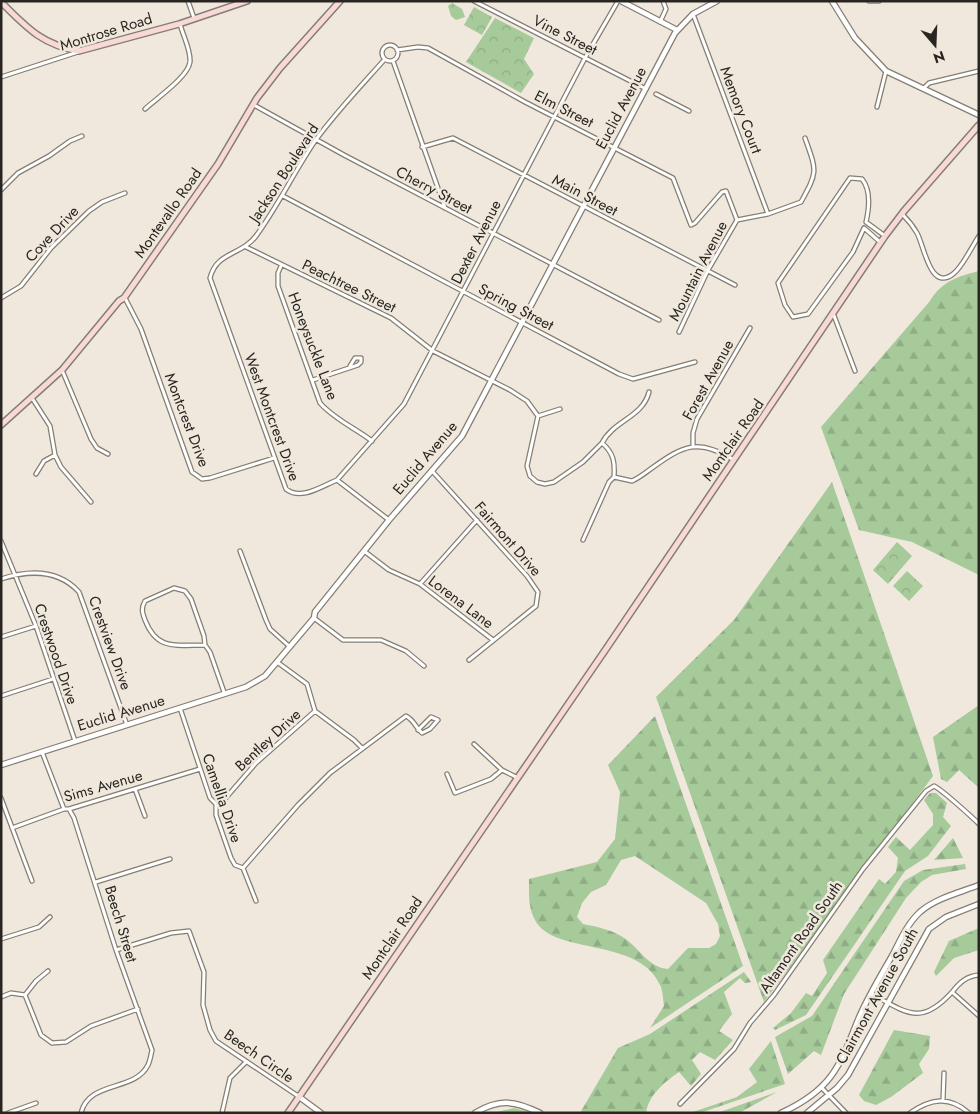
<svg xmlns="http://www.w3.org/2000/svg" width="980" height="1114" viewBox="0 0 980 1114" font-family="Jost,sans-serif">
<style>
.forest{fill:url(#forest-firs);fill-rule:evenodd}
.park{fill:url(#park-crowns)}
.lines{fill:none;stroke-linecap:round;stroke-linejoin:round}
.minor-casing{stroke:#847e73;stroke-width:5.5}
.tertiary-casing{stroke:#847e73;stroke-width:7}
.secondary-casing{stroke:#847e73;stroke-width:8}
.minor{stroke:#fff;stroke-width:3}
.tertiary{stroke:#fff;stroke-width:4.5}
.secondary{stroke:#f8d9d7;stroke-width:5}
.labels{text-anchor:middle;stroke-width:5;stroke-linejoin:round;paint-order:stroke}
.street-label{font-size:15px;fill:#292622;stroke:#f0e8dc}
</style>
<defs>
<pattern id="forest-firs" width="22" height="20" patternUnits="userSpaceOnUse" patternTransform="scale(1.25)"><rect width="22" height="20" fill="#a6ca99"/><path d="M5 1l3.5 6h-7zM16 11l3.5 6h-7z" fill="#8fad84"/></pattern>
<pattern id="park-crowns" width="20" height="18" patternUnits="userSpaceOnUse" patternTransform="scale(1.25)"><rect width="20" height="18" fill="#a6ca99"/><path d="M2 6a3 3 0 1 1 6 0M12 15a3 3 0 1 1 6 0" fill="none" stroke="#8fad84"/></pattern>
</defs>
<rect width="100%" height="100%" fill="#f0e8dc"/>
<path class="forest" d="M979,271V575L912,542L859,530L821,427L930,301C941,282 958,276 979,271Z
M832,482L933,776L764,1002L656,697L734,620Z
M979,705V788L959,770L947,782L941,779L933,737Z
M655,716L743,966L650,1028L664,1006C663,1000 663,993 661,987C641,936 553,956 535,920C528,907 529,894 529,879L597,862L615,839L620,792L608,765ZM635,856L706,903L718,924L720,936L716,944L709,948H688L668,969C650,968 640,950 627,940C614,930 598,927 583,924L577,917L582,903L591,892L606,885L621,860Z
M930,793H936L947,803L943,817L951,826L928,856L905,871L806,1015L775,1030L773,1028L791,1013L806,993L812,996L827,973L823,960L879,879L885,884L896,872L898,858L888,847L896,837L910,850L933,825V814L924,800Z
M953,838L963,858L934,860Z
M965,864L966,869L932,875L921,882L906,898L844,994L821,1055L814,1051L788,1074L775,1037L812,1016L904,881L923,870Z
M979,928V950L954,958L936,976L934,972L949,941Z
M744,972L751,982L745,983L740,978L724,992L732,1014L719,1031L733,1040L715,1060L700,1052L692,1060L701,1074L691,1086L679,1072C665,1082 649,1094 646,1113H580L618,1048L650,1034Z
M894,1030L930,1036L929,1049L919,1064L923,1073L891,1097L876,1105L864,1101L859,1095Z
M771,1041L785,1084L700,1113H690L737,1097L757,1082L749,1069Z
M777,1092L739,1113H719L720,1112Z
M514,1108L533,1113H493Z"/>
<path class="park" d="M452,3L462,9L465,17L456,20L451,16L448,6Z
M474,7L492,17L482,35L464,25Z
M495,18L534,38L524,59L534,74L521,93L466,62Z
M897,542L912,556L888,584L873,570Z
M907,571L923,586L909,601L893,586Z"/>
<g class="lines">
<g class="minor-casing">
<path id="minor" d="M188,1L194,18
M474,1L646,89
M869,1H879
M693,14L768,214
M660,22L666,9L663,1
M382 53a8 8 0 1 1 16 0a8 8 0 1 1-16 0Z
M397,50L418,47L428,48L525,102L673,178L691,225L695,223L722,192L726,191L737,220
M385,59C361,86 336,112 315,141C294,172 278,206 256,236C241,256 217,251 210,278L286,489C301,501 322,486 337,480L389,520
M393,61L445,208
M1,77L78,52
M924,88L929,83L979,71
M656,94L689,111
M254,105L344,155L659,320
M877,107L886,71
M145,109C157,98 188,77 190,62C191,50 183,36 180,24
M422,147L453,138L735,285
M1,190L18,173L49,156L70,141L82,136
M283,196L619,374L633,379L695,362
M903,215C908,220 913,226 917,233C924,245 930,292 953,274C962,268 972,246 979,236
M880,242L864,228L853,252L808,314L793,317L785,305L778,283L850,178L862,179C871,190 869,209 866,222L885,236
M246,247L391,318L433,351L510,390L527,401L538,416L527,466L530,476L537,482L545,484L554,482L583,462L602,443
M281,266L278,273V286L320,403C334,419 355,428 372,441
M1,298L21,286L51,248L89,211L102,202L125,193
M125,298L141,329L192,472L202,479L210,478L274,458
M833,313L855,371
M679,332L708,270L737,220L768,214L801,202C818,171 817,172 805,138
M62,370L91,439L97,448L108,454
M313,380L358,365L361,362V358H355L350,366
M32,398L50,426L55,455L61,467L91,502
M538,416L560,409
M602,443C613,421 643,417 649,392
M693,446V433L697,419L750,328
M433,472L527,576L538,592L536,606L469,660
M36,474L44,461L55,455
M614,477L632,481C639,478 645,473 652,468C684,445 698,438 734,460
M337,480L404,404L585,58L618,1
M583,540L609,482L614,477C615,463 614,453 602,443
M1,541L36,626L75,741
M240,551L266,620L270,629L289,646
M364,551L389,570L420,584L493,640
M1,579C29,570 58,569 79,592L127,725
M420,584L477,520
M314,618L343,640H381L406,651L424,666
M1,637L36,626
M205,645C176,645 157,651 145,620C142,612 141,608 145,601L174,588L185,591L191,599L204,636L205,645L210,652L224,692
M277,662L307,684L315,711L354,740L362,748
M1,696L53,679
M180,708L210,798L216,804V815L231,858L235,865L243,868L256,901
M474,744L502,770
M42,752L64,809
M447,774L455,793L491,779L502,770L518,778
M135,789L145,816
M1,798L32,881
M216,804L224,800L256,763L315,711
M69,809L74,818L116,950L152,1050C151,1055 150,1061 148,1065C135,1092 89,1080 81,1113
M12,828L64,809H69L200,769
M243,868L298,805L330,773L406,716C414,720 416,728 422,733L430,729L438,720L431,717L418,730
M96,882L170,859
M1,939L39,927L50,917
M116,950L171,933L189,931L204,972L203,1005L210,1030L216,1041L298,1096
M952,992L979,1016
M872,994C908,1014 922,1026 953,991C960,982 967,976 979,975
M25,995L36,981L48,971
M1,997L11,993L25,995L41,1035L52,1043L66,1042L91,1026L138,1009
M821,1087L846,1113
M943,1100L944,1073
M680,1104L734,1049L750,1023L774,995L863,869L926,791L934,786C941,789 972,817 979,824
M8,1113L36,1103
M222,1113L230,1078L245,1063
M910,1113C930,1099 949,1095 969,1113"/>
</g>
<g class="tertiary-casing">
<path id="tertiary" d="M621,1L677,30
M832,1L855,38L886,71L979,115
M1,765L246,687L265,676L314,618L315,612L389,520L462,436L675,33L693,14L717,1
M298,1096L321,1113
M475,1113C500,1098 516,1101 540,1113
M781,1113C831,1090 839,1068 858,1020C867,998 880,977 892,956C900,941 907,924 920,912C936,898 959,893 979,885
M807,1113L837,1088L848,1075L929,929L946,917L979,904"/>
</g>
<g class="secondary-casing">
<path id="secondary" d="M1,2C26,27 42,45 79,51L179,24L247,1
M1,425L62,370L119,301L124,298L218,164L257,98L280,68L340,1
M288,1113L608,646L885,236L904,211L979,125"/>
</g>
<use href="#minor" class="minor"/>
<use href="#tertiary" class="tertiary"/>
<use href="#secondary" class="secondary"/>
</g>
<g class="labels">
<g class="street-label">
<text transform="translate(106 32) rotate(-17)" y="5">Montrose Road</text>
<text transform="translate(565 35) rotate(27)" y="5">Vine Street</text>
<text transform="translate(621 108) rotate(-62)" y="5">Euclid Avenue</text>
<text transform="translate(564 109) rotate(27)" y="5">Elm Street</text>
<text transform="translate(741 110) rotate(69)" y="5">Memory Court</text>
<text transform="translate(284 173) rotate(-57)" y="5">Jackson Boulevard</text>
<text transform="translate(434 190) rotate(28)" y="5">Cherry Street</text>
<text transform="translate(585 195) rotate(28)" y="5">Main Street</text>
<text transform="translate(168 213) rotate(-55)" y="5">Montevallo Road</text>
<text transform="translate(52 234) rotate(-47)" y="5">Cove Drive</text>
<text transform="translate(476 242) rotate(-63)" y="5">Dexter Avenue</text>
<text transform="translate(698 271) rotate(-63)" y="5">Mountain Avenue</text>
<text transform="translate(349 286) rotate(26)" y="5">Peachtree Street</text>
<text transform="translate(516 307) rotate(28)" y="5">Spring Street</text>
<text transform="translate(313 346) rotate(69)" y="5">Honeysuckle Lane</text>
<text transform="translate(708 380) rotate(-61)" y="5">Forest Avenue</text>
<text transform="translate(272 417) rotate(70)" y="5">West Montcrest Drive</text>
<text transform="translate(187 420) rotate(69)" y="5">Montcrest Drive</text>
<text transform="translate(733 440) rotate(-55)" y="5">Montclair Road</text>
<text transform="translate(425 458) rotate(-50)" y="5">Euclid Avenue</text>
<text transform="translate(508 539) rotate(49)" y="5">Fairmont Drive</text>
<text transform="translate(461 602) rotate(37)" y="5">Lorena Lane</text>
<text transform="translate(110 643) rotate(70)" y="5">Crestview Drive</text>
<text transform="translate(56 654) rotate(71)" y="5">Crestwood Drive</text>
<text transform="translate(121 713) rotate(-17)" y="5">Euclid Avenue</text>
<text transform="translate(268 740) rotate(-43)" y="5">Bentley Drive</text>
<text transform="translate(103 786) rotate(-16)" y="5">Sims Avenue</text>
<text transform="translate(222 798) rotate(71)" y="5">Camellia Drive</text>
<text transform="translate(121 924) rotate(73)" y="5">Beech Street</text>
<text transform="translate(801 937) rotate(-55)" y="5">Altamont Road South</text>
<text transform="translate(392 938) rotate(-56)" y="5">Montclair Road</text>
<text transform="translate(877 996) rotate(-61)" y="5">Clairmont Avenue South</text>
<text transform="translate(259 1056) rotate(35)" y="5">Beech Circle</text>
</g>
</g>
<rect width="980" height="1114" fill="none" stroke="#292622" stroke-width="5"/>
<g transform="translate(935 45) rotate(161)" stroke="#f0e8dc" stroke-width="4" paint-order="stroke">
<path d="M0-4L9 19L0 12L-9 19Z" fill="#292622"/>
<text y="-8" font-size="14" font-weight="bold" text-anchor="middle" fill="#292622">N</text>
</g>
</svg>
